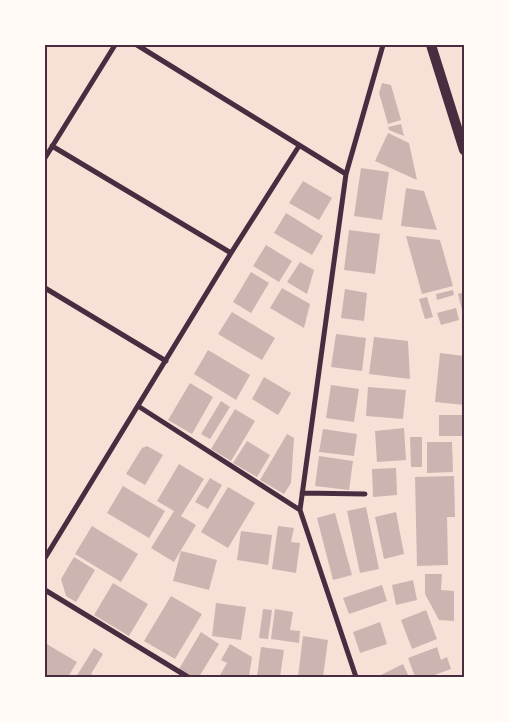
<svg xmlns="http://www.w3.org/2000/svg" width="509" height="722" viewBox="0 0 509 722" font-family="'Space Grotesk',sans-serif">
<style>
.building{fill:#ccb4b1}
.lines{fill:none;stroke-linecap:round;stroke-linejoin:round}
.minor{stroke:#4a2c40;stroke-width:5}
.secondary{stroke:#4a2c40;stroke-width:10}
.neatline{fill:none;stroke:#4a2c40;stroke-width:2}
</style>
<rect width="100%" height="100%" fill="#f7e1d7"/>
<path class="building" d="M382,83L391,85L401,120L388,124L379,93Z
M401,124L404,136L389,130L388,127Z
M388,133L409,143L417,180L375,161Z
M361,168L389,172L382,220L354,216Z
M303,181L332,198L319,220L289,203Z
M406,188L424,191L437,230L401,226Z
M286,213L323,236L312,255L274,233Z
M349,230L380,234L375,274L344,270Z
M406,236L440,240L453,286L422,294Z
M266,245L292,261L279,282L253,266Z
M300,262L314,270L307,294L287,282Z
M251,272L269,283L251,313L233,302Z
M282,288L310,304L304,328L270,308Z
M345,289L367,293L364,321L341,318Z
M453,290L454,295L437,300L436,294Z
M464,292V314H463L458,294Z
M427,297L433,317L425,319L419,299Z
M456,308L459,320L441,325L437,313Z
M232,312L275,338L262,360L218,334Z
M336,334L366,338L362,371L331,367Z
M374,337L408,341L410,379L369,374Z
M208,350L250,375L236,400L194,374Z
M440,353L464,356V405L435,402Z
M264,377L291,393L278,415L252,399Z
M190,383L213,397L192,434L168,420Z
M331,385L359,389L354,422L326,418Z
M368,387L406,390L403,419L366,416Z
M221,401L230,407L210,439L201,434Z
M235,409L255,421L231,461L211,449Z
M439,415H464V436H439Z
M404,428L406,460L377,462L375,431Z
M323,429L357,434L354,456L319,452Z
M287,434L294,438L291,483L284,494L260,480Z
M410,437H422V467H411Z
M247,441L270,455L257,477L233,463Z
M427,442H452L453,472L427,473Z
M147,446L163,455L145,485L126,474L142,448Z
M319,456L353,461L349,490L315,486Z
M179,464L204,479L181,516L196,525L174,562L151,548L174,511L157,501Z
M396,468L397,495L373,497L372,469Z
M454,476L455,517H447L448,565L417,566L415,477Z
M210,478L222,485L208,509L195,502Z
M123,486L165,511L149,538L107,513Z
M228,487L255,503L228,548L201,532Z
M366,507L379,569L360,573L347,511Z
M396,512L404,554L384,559L375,517Z
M335,513L352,575L333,580L317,518Z
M92,526L138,554L121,582L75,554Z
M278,526L294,528L291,542L300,543L296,573L272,569Z
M241,531L272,535L268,565L237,560Z
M181,551L217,560L209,590L173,581Z
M74,557L95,570L76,602L66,596L61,579Z
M425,574H442L441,590L454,591V621L439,620L425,594Z
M413,580L417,600L396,605L392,585Z
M113,583L148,604L129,636L94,615Z
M382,585L387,601L349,614L343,598Z
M171,596L202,614L175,659L144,641Z
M216,603L246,607L241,640L212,636Z
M263,609L272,610L268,639L259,638Z
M275,609L293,612L290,630L300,631L299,643L271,639Z
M426,610L437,639L412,649L401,620Z
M380,622L387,644L360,653L353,632Z
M201,632L219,644L199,677H193L179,669Z
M303,636L328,640L323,677H298Z
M45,643L77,662L68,677H45Z
M230,644L252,657L249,677H219L227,663L221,660Z
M261,647L284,650L280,677H257Z
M437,647L441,660L447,657L451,669L429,677H415L408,658Z
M94,648L103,654L91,674L95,677H76Z
M403,664L409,677H377Z"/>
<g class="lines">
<path class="minor" d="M137,45L346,174
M52,146L231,253
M45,158L115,45
M45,288L166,361
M138,406L300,510
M302,493L365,494
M45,558L231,253L299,146
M45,590L188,677
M356,677L300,510L346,174L383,45"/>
<path class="secondary" d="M431,45L464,150"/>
</g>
<rect width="509" height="722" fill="none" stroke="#fffaf5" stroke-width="92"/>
<rect x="46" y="46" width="417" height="630" class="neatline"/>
</svg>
